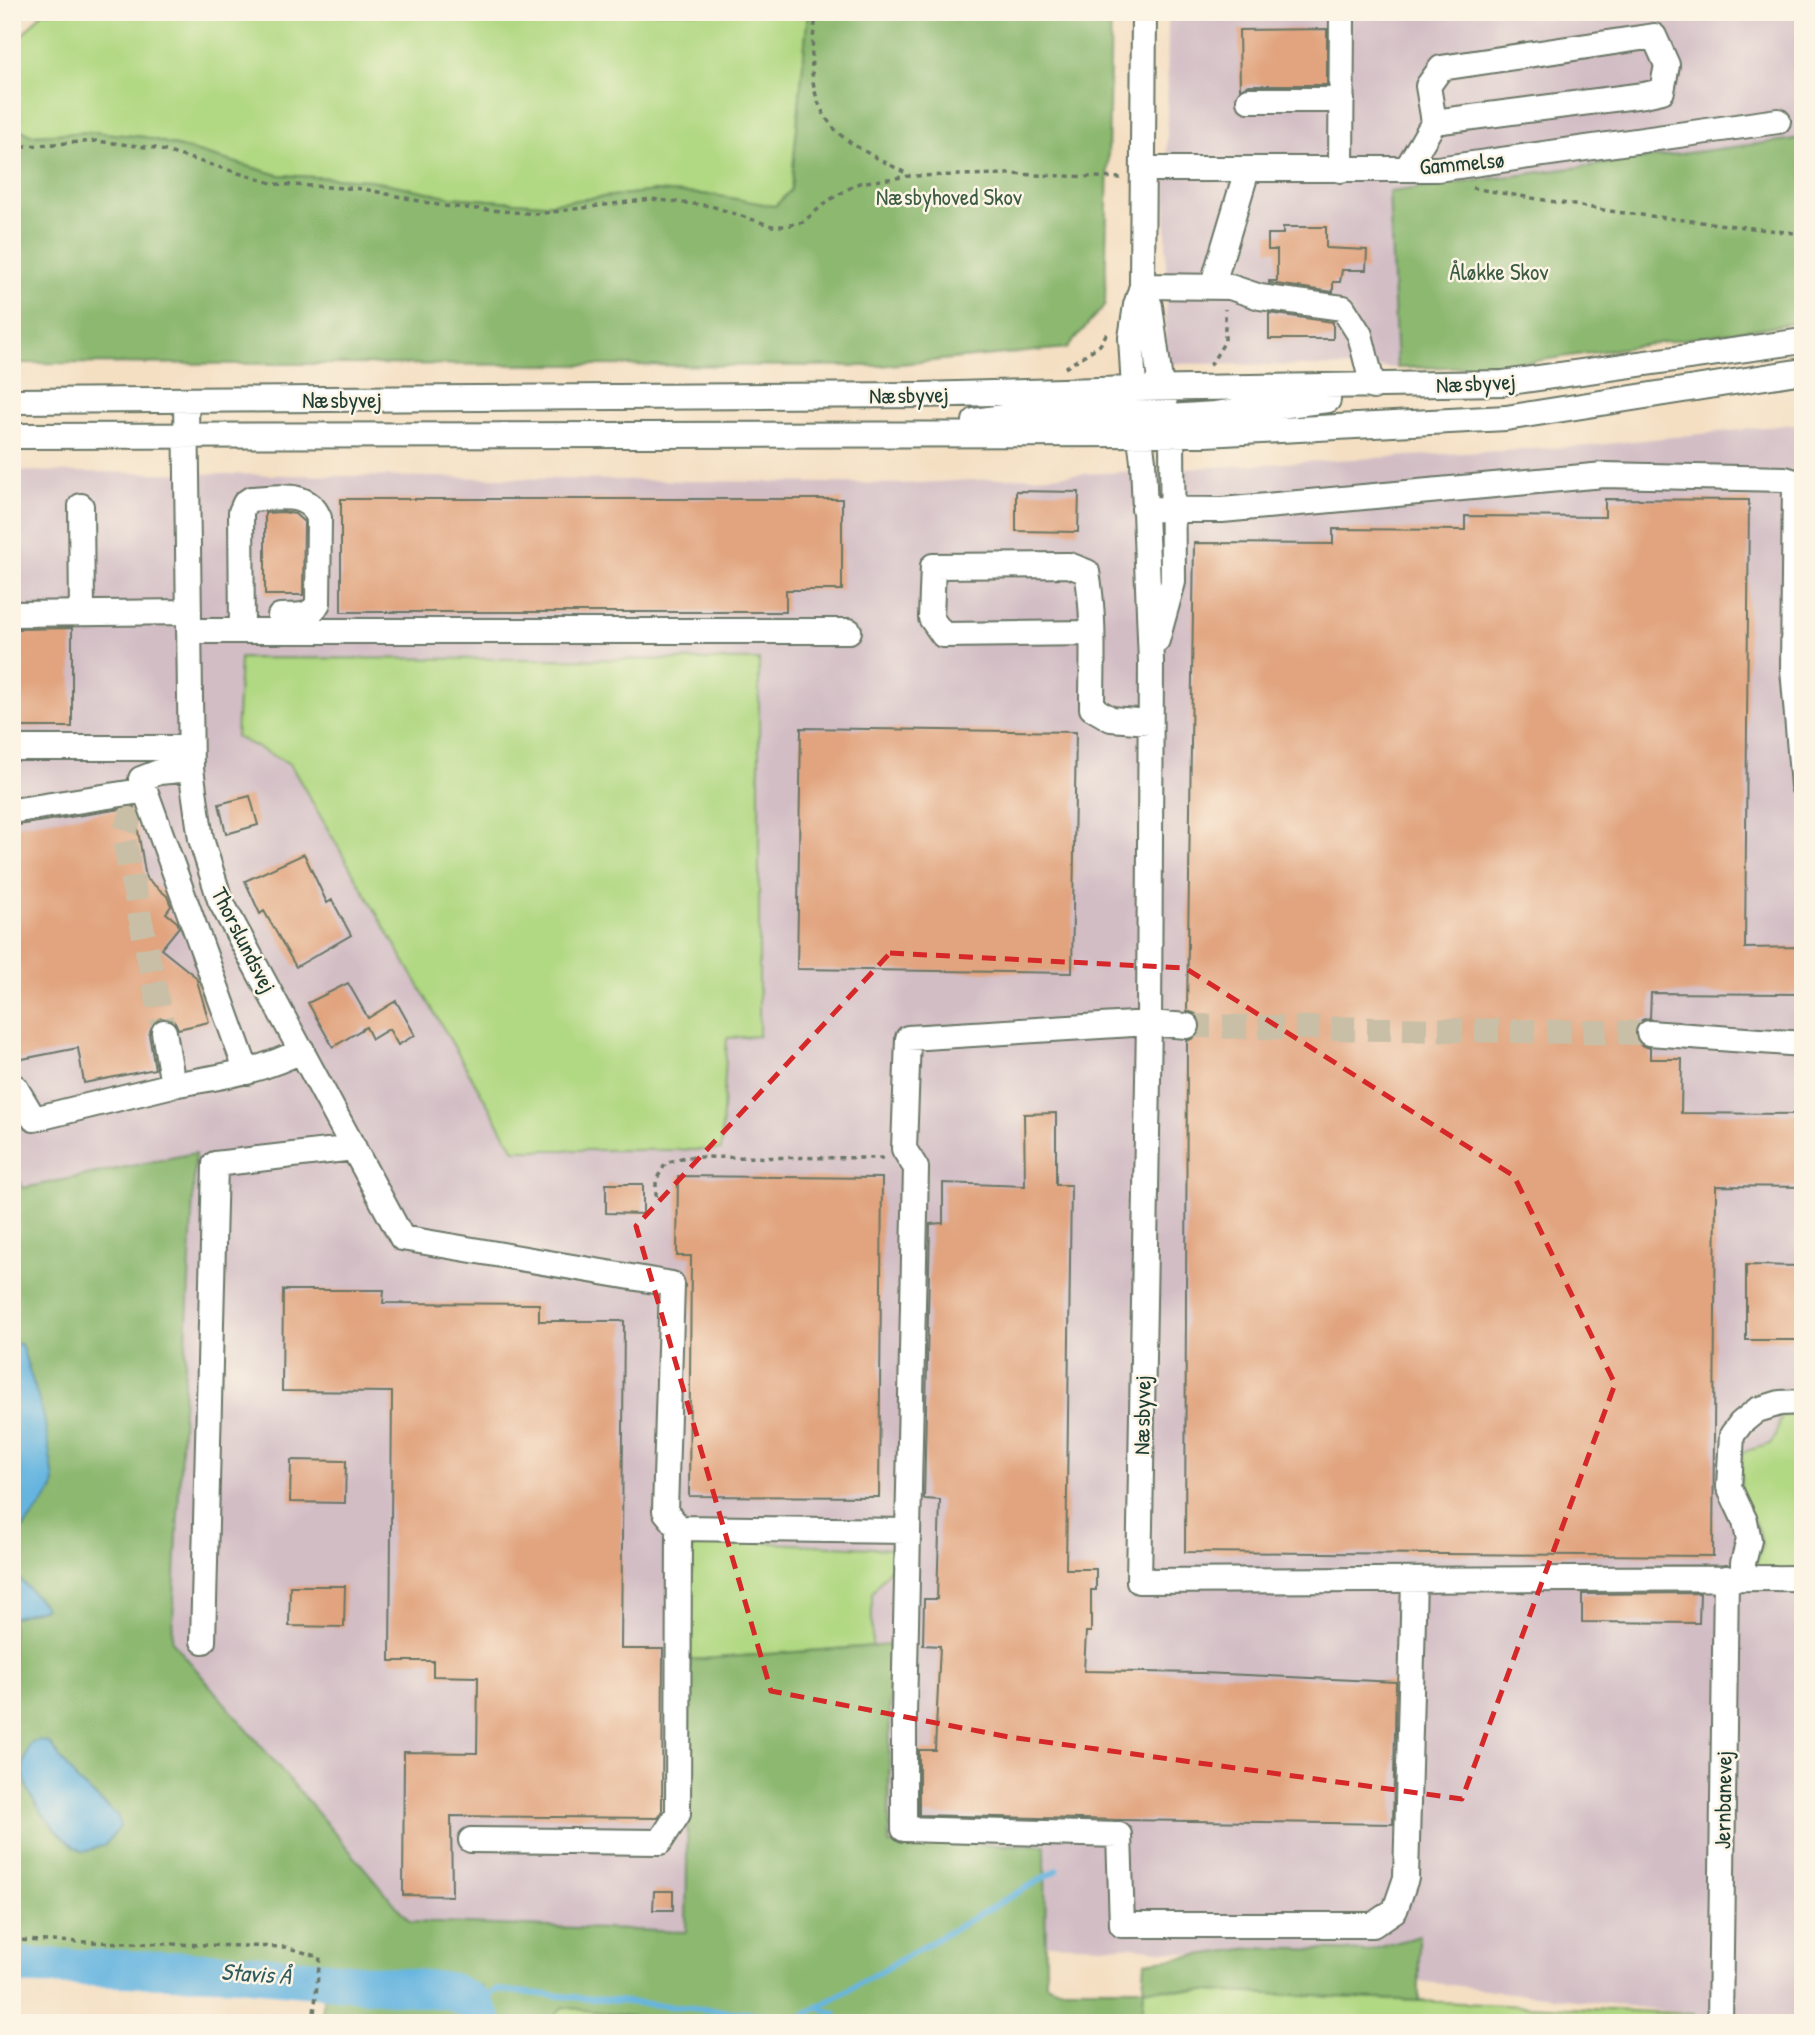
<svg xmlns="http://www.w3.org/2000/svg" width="1815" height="2035" viewBox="0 0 1815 2035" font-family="'Patrick Hand',sans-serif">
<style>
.industrial{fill:#d2bdc5}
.green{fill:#b1d882;stroke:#688a5b;stroke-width:2}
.forest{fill:#8cb870;stroke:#567a52;stroke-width:2;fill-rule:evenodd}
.water{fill:#66b5e0;stroke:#42798a;stroke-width:2}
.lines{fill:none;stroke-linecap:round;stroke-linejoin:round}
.stream{stroke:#66b5e0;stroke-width:6}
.river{stroke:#66b5e0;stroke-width:37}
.building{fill:#e1a47f}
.minor-tunnel{stroke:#c9bfa6;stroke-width:24;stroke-dasharray:24 12;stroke-linecap:butt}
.minor-casing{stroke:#6a7666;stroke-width:28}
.path{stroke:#6a7666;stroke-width:3.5;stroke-dasharray:5 5;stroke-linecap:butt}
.minor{stroke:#fff;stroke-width:24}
.marked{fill:none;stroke:#d62828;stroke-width:5;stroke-dasharray:14 9;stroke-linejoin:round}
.labels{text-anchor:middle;stroke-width:5;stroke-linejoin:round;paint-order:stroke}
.street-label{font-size:23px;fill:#1f3d34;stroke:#fcf5e5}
.park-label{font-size:23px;fill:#3c5c44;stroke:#fcf5e5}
.water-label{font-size:24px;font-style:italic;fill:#315b5f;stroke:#fcf5e5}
</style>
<rect width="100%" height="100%" fill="#fcf5e5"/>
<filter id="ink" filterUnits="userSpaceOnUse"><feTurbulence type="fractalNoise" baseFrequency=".0143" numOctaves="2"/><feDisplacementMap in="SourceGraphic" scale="14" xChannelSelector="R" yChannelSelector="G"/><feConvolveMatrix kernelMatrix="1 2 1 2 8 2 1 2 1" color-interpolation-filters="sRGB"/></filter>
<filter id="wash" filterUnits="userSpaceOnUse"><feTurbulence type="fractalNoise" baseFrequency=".00686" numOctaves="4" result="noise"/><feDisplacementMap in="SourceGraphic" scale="28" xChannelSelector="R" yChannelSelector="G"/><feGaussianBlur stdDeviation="1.57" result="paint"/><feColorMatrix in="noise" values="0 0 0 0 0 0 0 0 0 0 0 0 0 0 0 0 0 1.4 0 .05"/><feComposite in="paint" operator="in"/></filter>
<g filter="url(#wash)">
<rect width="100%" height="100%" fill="#f4dfc3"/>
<path class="industrial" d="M1168,12H1803V138L1389,192L1397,368L1165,363Z
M1803,423V2023H1694V2014L1133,1947L410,1922L172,1641L195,1154L22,1188L12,1167V471L902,484L1588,446Z"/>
<path class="green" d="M43,12H808L791,190L775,207L714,195L655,191L542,204L451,197L371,180L279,175L145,137L93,132L30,135L12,125V46Z
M240,658L759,660V1036L727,1038L721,1150H514L290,764L236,737Z
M1803,1412V1570H1755L1762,1544L1759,1532L1740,1493L1742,1454C1751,1446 1767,1450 1773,1440C1777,1434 1778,1424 1781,1417L1791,1413Z
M692,1539L891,1549V1567L872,1593V1646L690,1660Z
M1144,1988L1694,2014V2023H1142Z
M563,2007L674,2021L677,2023H546Z"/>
<path class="forest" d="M808,12H1111L1105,305L1067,348L879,366L12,363V125L31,135L93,132L145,137L279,175L371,180L451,197L542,204L655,191L714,195L775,206L791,190Z
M1803,138V322L1502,366L1397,368L1389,192Z
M195,1153L172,1641L410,1922L686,1932L690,1660L890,1645L889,1844L1045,1845L1046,1984L1056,1988H1143L1145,1962L1253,1948L1367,1951L1419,1936V2001L1144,1988L1142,2023H677L563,2007L546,2023H496L492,2002L481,1986L360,1969L12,1956V1618L44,1608L12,1571V1543L53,1489L31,1381L21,1345L12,1344V1167L23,1188ZM49,1743L78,1782L108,1807L35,1804L23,1769L30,1744Z
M324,1996L438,1999L461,2009L473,2023H321Z"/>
<path class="water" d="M12,1344H21L44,1417L54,1480L53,1489L48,1497L12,1543Z
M12,1571L44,1605V1608L12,1618Z
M39,1740L49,1743L78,1782L118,1816L120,1827L105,1845L84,1852C59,1839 26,1800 23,1770C23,1763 28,1751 30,1744Z"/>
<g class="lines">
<path class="stream" d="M475,2004L496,1990L799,2018L1057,1870
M817,2007L836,2014"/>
<path class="river" d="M12,1966L233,1971L451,1991L475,2004L485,2023"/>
</g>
<g id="blocks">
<path class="building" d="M1327,29V85H1249L1240,89L1239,30Z
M1283,227H1326V248L1367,250L1366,270H1342L1340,282H1333V292L1269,283V281H1277V250H1268V234H1283Z
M1269,313L1333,322V339H1269Z
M1016,491L1079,492L1078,532L1016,531Z
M341,499H842V590H786V612H341Z
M1605,499L1749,500L1745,948L1803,947V994L1651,993L1650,1018L1642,1020L1634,1031L1635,1039L1640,1045L1650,1048V1059H1682L1681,1113L1803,1114V1187L1716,1186L1713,1556L1185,1552L1187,1041L1199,1035L1202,1026L1196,1014L1187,1011L1194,543L1333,544V529L1465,530V516L1605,517Z
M283,512L295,514L304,522L303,595H265V513Z
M72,628V727H12L14,629Z
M801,728L1076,732L1072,973L797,969Z
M250,796L258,825L226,834L219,804Z
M134,807L146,878L167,896L171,906L166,913L177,922L179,927L161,949L196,977L209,1022L178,1029L175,1022L169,1018H161L154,1021L149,1034L155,1069L84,1083L78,1048L12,1061V826Z
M304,854L327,903L332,900L351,935L296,967L264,911L260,914L245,881Z
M348,983L368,1018L396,1001L415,1035L398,1045L389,1029L372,1039L366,1027L333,1047L308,1003Z
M1056,1113V1185H1071L1066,1569H1096V1590H1091V1632H1086L1084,1671L1202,1673L1396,1682L1393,1824L1120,1820L919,1815V1750H935L940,1646L923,1645L924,1599H937L940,1500L924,1499L930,1224L943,1223V1183L1025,1186L1024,1114Z
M678,1176L882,1178L879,1497L689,1496L691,1256H677Z
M606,1184H643V1214L606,1213Z
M1746,1265L1803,1266V1340H1746Z
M283,1290H384L383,1303L539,1304V1321H624L621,1649H663L662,1811L658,1818L451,1816L452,1896L403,1895L404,1752L477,1753L478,1677L433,1676V1661H390L392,1392L282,1391Z
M291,1460L346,1461L345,1503L290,1502Z
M290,1586H345L344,1627L289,1626Z
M1700,1593L1699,1623L1582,1622V1594Z
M654,1891H673V1910H653Z"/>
</g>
</g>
<g filter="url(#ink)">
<use href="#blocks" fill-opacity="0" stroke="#6a7666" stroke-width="2"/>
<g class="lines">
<path class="minor-tunnel" d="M134,808L123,835L164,1032
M1187,1026L1649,1033"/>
<g class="minor-casing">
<path id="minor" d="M1144,12L1142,286L1136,305L1131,338L1134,389L1143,461L1151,662L1149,1023L1139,1581L1803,1578
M1249,100H1342
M1407,168L1434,122L1428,86L1441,68L1654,36L1667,65L1662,91L1644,95L1434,122
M1144,169H1437L1778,121
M1341,170L1342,12
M1142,286L1230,287L1260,297L1343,308L1360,335L1373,387
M1142,287L1150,306L1161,389L1172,434L1173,582L1157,640
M1212,287L1247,170
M12,401L922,395L1134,389L1503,383L1803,341
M186,401L191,769L201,839L220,900L402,1238L672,1284L665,1511L679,1528
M975,421L1010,416L1137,411L1147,402
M1154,425L1169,417L1215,414L1328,400
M12,436L1206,434L1506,418L1803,371
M1803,485L1795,482L1793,669L1803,786
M81,506L82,613
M1144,509L1222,510L1604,475L1785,479L1795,482
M12,614L189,612
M242,630L241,512L245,503L251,499C277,498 308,490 319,518L318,603C310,619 295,615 280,616
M189,631H849
M1091,633L943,635L931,618L933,566L1069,565L1087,572C1095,616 1092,663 1092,708L1111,719L1150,722
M12,748H190
M141,779L247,1072
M141,779L159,772L191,769
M12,811L141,791
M1187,1026L1149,1023L908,1038L904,1149L916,1168L904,1715V1829L1119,1835L1122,1925H1373L1395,1910L1406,1878L1414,1580
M164,1032L173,1085C217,1077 262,1072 302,1050
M1649,1033L1803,1044
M12,1088L15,1087L34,1119L173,1085
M1743,1578V1563L1749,1540L1745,1521L1729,1487L1732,1435L1741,1423L1757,1410L1780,1403L1803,1402
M203,1641L215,1164L354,1148
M471,1840L660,1842L678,1814L679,1528L908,1531
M1720,2023L1726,1578"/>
</g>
<path class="path" d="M817,12C809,56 805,105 843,137C862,152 888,163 909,175
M12,147L96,141L155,148L275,184L364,189L443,206L537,214L651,199L711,206L772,226H786L803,222L829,200L859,183L910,176L1008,174L1123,178
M1472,188L1616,212L1803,234
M1210,366L1225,341V309
M1065,368L1100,345L1108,331
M656,1197V1180L666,1163L685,1157L883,1158
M12,1940L285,1947L320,1957L313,2023"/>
<use href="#minor" class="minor"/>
</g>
</g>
<path class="marked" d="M890,953L1185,968L1514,1176L1615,1384L1462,1799L1009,1737L771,1691L636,1226Z"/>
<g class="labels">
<g class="street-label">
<text transform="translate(1462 163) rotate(-5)" y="8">Gammelsø</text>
<text transform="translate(1476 383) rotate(-3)" y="8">Næsbyvej</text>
<text transform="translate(909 395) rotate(-1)" y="8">Næsbyvej</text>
<text x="342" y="408">Næsbyvej</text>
<text transform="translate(244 940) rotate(63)" y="8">Thorslundsvej</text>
<text transform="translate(1142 1415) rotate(-89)" y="8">Næsbyvej</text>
<text transform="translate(1723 1800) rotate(-89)" y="8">Jernbanevej</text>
</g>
<g class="park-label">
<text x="949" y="205">Næsbyhoved Skov</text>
<text x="1499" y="280">Åløkke Skov</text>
</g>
<g class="water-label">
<text transform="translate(256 1974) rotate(4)" y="8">Stavis Å</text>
</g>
</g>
<rect width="1815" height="2035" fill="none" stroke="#fcf5e5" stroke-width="42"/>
</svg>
